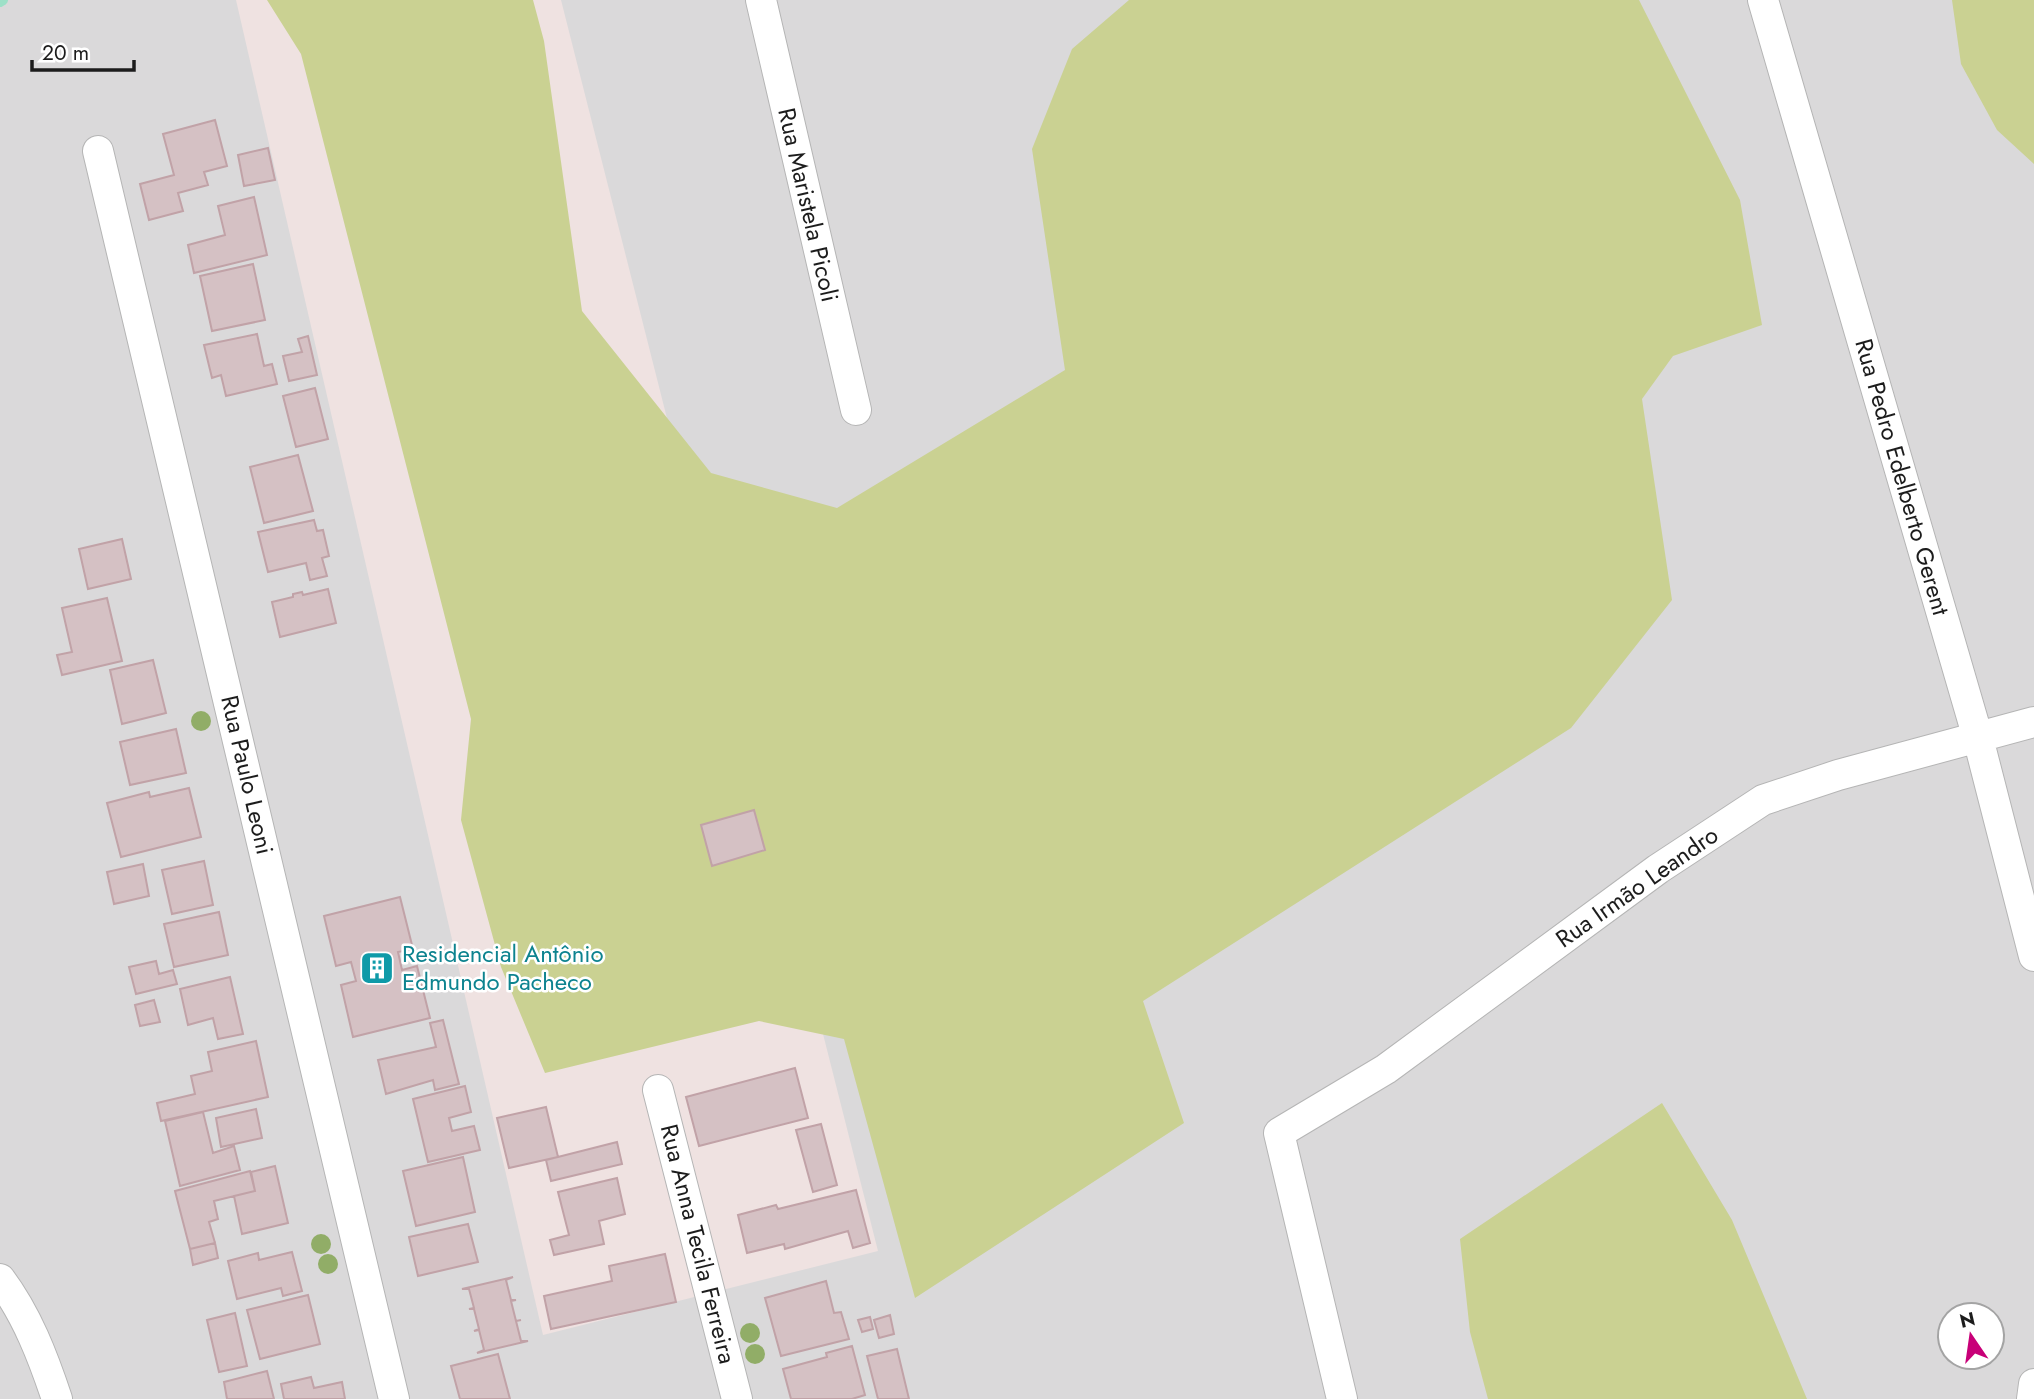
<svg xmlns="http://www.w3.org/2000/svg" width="2034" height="1399" viewBox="0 0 2034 1399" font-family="Jost,sans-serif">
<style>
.residential{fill:#dad9da;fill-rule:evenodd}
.forest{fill:#cad192}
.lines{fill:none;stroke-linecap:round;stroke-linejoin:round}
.stream{stroke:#9de0c7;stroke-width:10}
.building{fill:#d5c1c4;stroke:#c1a2a7;stroke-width:2}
.street-casing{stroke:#b5b5b5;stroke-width:32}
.street{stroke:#fff;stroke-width:30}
.tree{fill:#91ad67}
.labels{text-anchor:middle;stroke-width:5;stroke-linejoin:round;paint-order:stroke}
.street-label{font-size:24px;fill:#1c1c1c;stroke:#fff}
.culture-label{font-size:24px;fill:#0d838f;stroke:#fff;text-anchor:start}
</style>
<rect width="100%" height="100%" fill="#efe2e1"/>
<path class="residential" d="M0,0H236L543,1335L878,1251L561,0H2034V1399H0ZM1950,1315H1992V1357H1950Z"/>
<path class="forest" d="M267,0H533L544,41L582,311L711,473L837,508L1065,370L1032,149L1072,49L1129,0H1639L1740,200L1762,325L1673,356L1642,399L1672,600L1571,728L1143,1001L1184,1123L915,1298L844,1039L759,1021L545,1073L501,967L461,820L471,719L301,54Z
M1952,0H2034V164L1997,130L1961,64Z
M1662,1103L1732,1220L1807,1399H1488L1470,1332L1460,1239Z"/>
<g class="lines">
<path class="stream" d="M0,2L3,0"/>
</g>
<path class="building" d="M215,120L227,166L204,172L208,185L178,193L183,211L149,220L140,184L174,175L163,134Z
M268,148L275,180L244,186L238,155Z
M254,197L267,255L194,273L188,245L225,235L218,206Z
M253,264L265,320L212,331L200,276Z
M257,334L264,366L272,364L277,384L226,396L221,375L212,378L204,345Z
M308,336L317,375L289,381L283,356L302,352L298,339Z
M315,388L328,439L296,447L283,396Z
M298,455L313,511L264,523L250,467Z
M314,520L317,531L323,530L329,556L322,558L327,576L310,580L306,563L268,572L258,532Z
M122,539L131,579L88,589L79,549Z
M328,589L336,623L280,637L272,602L293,597V594L302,592L303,595Z
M107,598L122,661L62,675L57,655L72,652L62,608Z
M153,660L166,713L122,724L110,670Z
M176,729L186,773L130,785L120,742Z
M189,788L201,837L121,857L107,803L149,792L150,797Z
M754,810L765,850L712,866L701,825Z
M204,861L213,905L172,914L162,870Z
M143,864L149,896L114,904L107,872Z
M400,897L413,949L398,952L402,970L417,966L430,1018L353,1037L341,985L356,981L351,962L336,966L324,916Z
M219,912L228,955L174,967L164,924Z
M156,961L159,974L173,970L177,984L136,994L129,967Z
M230,977L243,1034L218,1039L213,1018L188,1025L180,989Z
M154,1000L160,1022L140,1026L135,1005Z
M443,1020L459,1084L435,1090L433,1080L386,1094L378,1060L436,1047L430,1023Z
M256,1041L268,1097L161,1121L157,1103L195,1094L191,1076L212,1071L208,1052Z
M795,1068L808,1118L699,1146L686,1097Z
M465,1086L471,1112L449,1118L452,1131L474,1126L480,1150L428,1162L413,1099Z
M546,1107L558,1157L509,1168L497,1118Z
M256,1109L262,1138L221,1147L216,1118Z
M203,1112L213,1153L234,1146L240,1170L180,1186L165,1121Z
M821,1124L837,1185L813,1192L796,1130Z
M617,1142L622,1164L551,1181L546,1160Z
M463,1157L475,1212L416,1226L403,1171Z
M275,1166L288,1223L242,1234L234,1196L255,1191L251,1172Z
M250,1171L255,1191L214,1201L218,1219L209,1222L215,1243L190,1249L175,1191Z
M617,1178L625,1214L599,1221L604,1244L554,1255L550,1240L569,1235L558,1192Z
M856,1190L870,1243L853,1248L848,1231L785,1249L784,1244L747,1253L738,1215L776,1205L778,1209Z
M468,1224L478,1262L418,1276L409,1237Z
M215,1243L218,1258L193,1265L190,1249Z
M292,1252L302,1291L283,1296L281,1288L237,1299L228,1261L258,1253L259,1260Z
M665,1254L676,1302L551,1329L544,1296L612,1281L609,1266Z
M513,1277L506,1280L511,1300H516L511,1301L516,1321L521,1320L516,1321L521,1341H528L477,1353L484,1350L479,1330L474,1331L479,1329L474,1309H469L474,1308L469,1289H462Z
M826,1281L834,1313L841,1312L849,1339L781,1356L765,1298Z
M308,1295L320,1344L260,1359L247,1310Z
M235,1313L247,1366L219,1372L207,1320Z
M890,1315L894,1334L879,1338L874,1320Z
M870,1317L873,1329L862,1332L858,1320Z
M852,1346L865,1395L852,1399H791L783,1369L827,1357L826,1353Z
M897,1349L909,1399H878L867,1356Z
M498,1354L510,1399H460L451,1366Z
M267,1371L274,1399H227L224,1382Z
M311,1377L314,1388L342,1382L345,1399H284L281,1384Z"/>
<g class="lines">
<g class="street-casing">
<path id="street" d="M761,0L856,410
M1763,0L1978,738L2034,956
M98,151L394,1399
M658,1090L737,1399
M0,1279C27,1315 43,1357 57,1399
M1342,1399L1279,1133L1386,1069L1658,869L1763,800L1838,775L2034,722
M2032,1399L2034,1384"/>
</g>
<use href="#street" class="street"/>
</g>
<g class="tree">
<circle cx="201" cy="721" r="10"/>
<circle cx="321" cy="1244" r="10"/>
<circle cx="328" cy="1264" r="10"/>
<circle cx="750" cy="1333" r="10"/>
<circle cx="755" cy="1354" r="10"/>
</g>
<defs>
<g id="building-square" transform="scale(1.75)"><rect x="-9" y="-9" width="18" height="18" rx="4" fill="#0f9aa8" stroke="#fff"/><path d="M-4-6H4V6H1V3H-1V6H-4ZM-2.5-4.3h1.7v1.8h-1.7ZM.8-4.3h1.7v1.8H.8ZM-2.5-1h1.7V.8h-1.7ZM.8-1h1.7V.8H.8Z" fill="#fff"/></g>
</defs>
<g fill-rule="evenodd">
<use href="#building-square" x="377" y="968"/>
</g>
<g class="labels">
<g class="street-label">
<text transform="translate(808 205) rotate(77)" y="8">Rua Maristela Picoli</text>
<text transform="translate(1902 477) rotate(74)" y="8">Rua Pedro Edelberto Gerent</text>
<text transform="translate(247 775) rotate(77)" y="8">Rua Paulo Leoni</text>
<text transform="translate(1637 887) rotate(-35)" y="8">Rua Irmão Leandro</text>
<text transform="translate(698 1244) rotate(76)" y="8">Rua Anna Tecila Ferreira</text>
</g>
<g class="culture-label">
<text x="402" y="962">Residencial Antônio<tspan x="402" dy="28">Edmundo Pacheco</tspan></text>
</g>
</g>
<g transform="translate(1971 1336) rotate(347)"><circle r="33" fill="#ffffff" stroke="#a4a4a4" stroke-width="2"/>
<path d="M0-5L12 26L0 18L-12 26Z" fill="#c80078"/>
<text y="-10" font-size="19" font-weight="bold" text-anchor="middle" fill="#1c1c1c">N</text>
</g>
<path d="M32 60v10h102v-10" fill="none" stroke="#1c1c1c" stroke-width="3.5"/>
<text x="42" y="60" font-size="21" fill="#1c1c1c" stroke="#ffffff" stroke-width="5" paint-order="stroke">20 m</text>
</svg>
